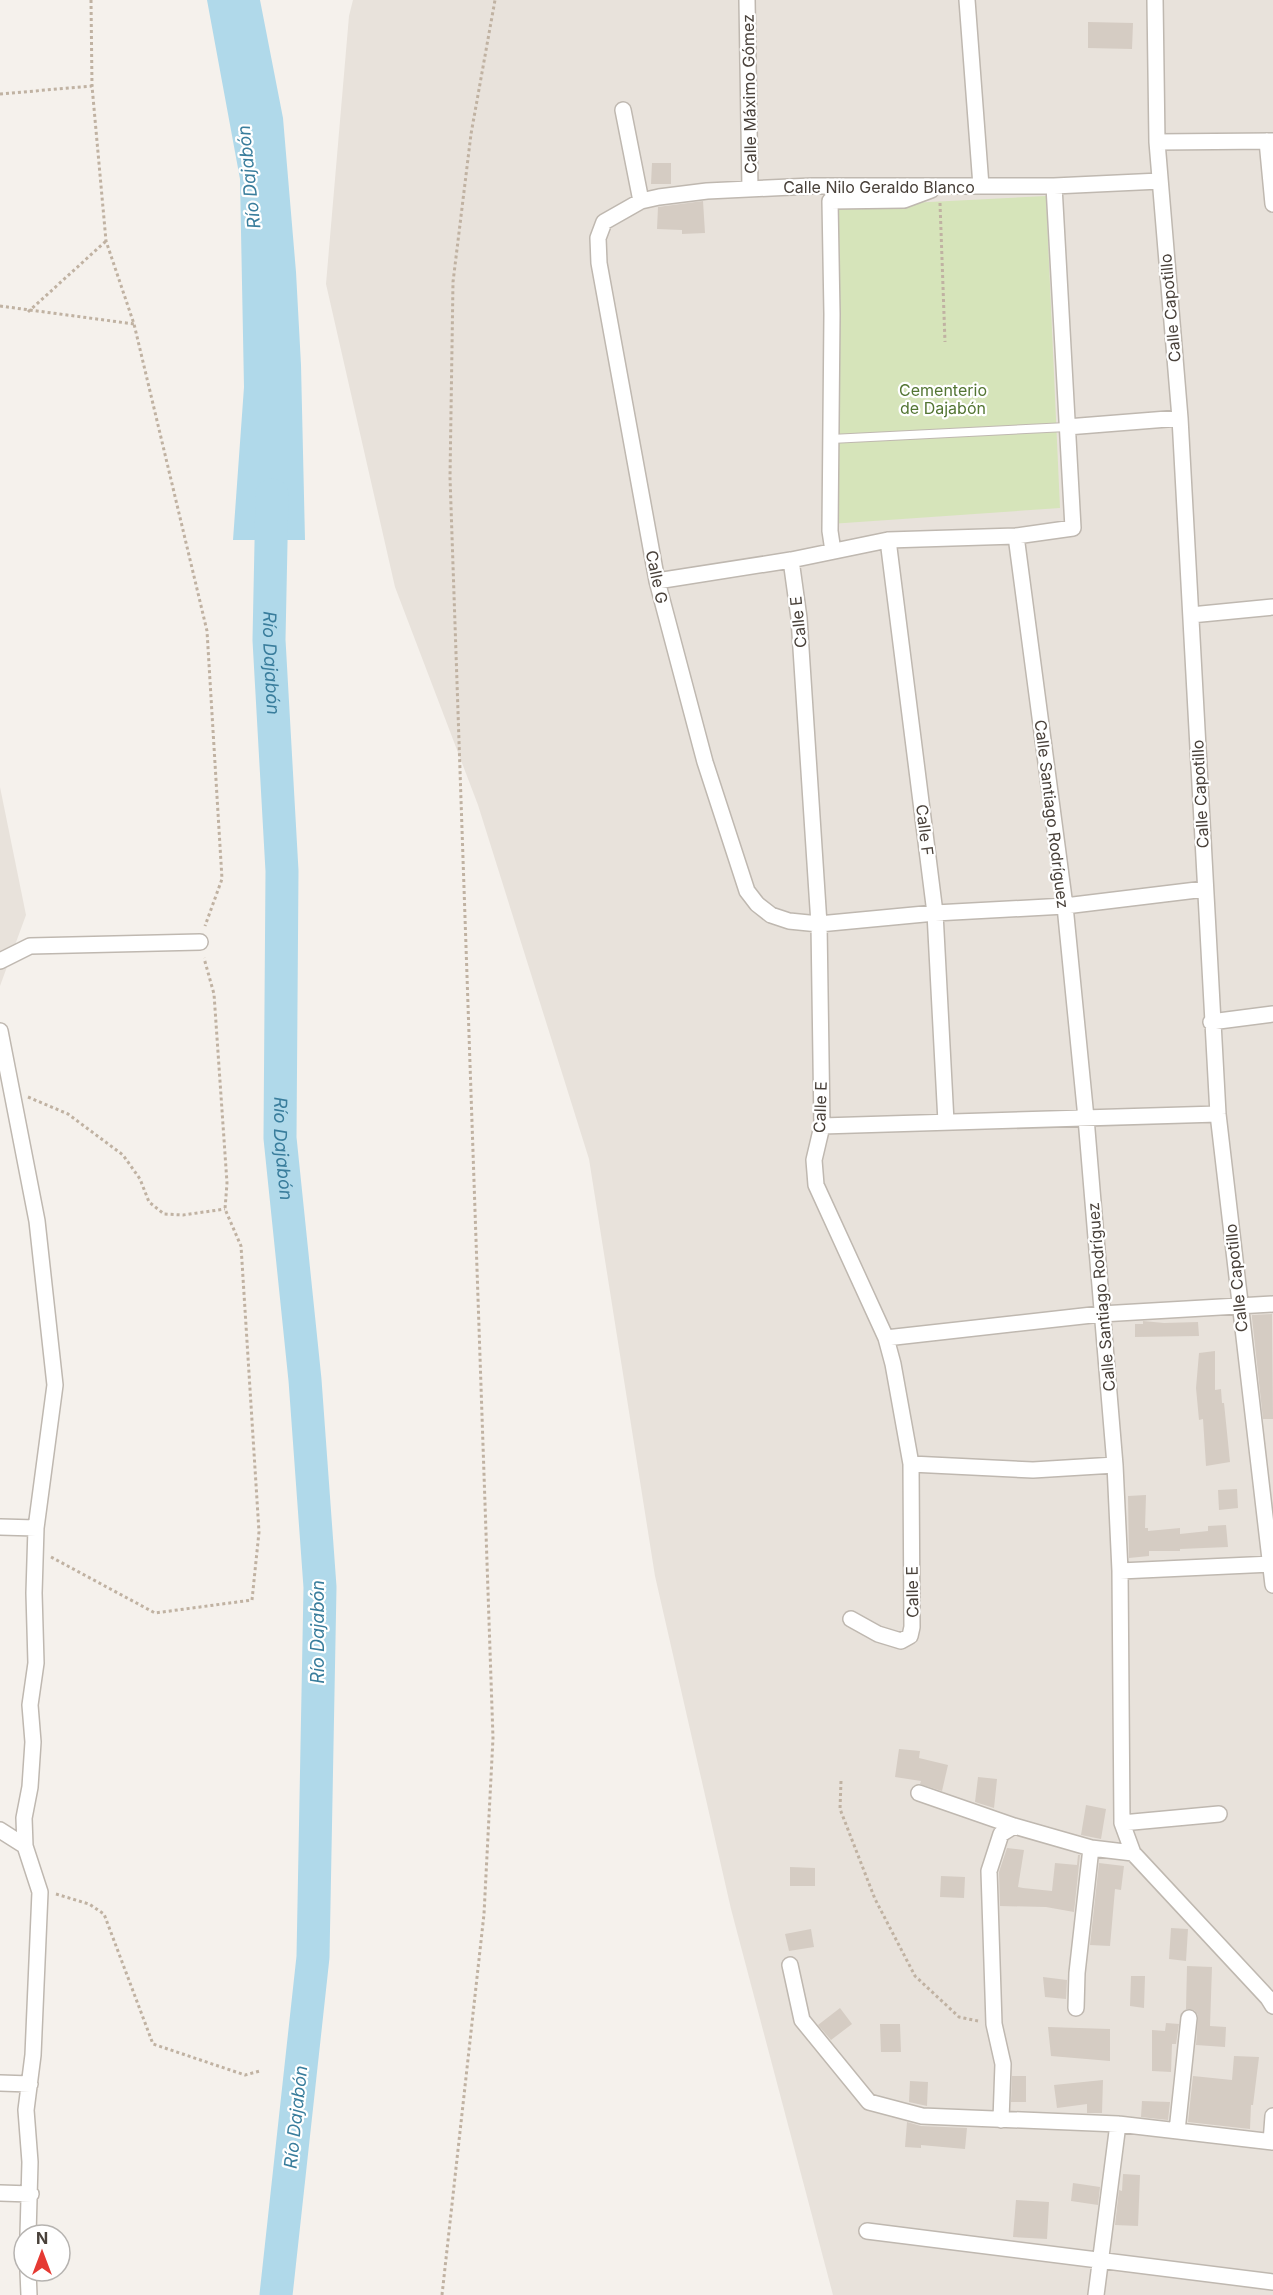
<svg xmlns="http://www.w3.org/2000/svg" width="1273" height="2295" viewBox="0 0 1273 2295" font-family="Inter,sans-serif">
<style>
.residential{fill:#e8e2db}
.green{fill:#d6e4ba}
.water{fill:#b0d9ea}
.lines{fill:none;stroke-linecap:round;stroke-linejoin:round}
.river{stroke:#b0d9ea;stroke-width:33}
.building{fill:#d5ccc3}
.lane-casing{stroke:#bfb8b0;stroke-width:10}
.street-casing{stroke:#bfb8b0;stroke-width:18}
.path{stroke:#c0b2a2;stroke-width:3;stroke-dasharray:3 3;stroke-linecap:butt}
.lane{stroke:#fff;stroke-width:8}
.street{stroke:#fff;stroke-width:15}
.labels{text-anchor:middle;stroke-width:4.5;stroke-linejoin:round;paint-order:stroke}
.street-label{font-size:16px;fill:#49413a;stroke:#fff}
.park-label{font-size:16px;fill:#537533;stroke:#fff}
.water-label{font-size:18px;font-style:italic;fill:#397d9c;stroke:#fff}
</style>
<rect width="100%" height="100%" fill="#f5f1ec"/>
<path class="residential" d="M353,0H1273V2295H833L731,1909L655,1576L589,1159L478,805L395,587L326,284L349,16Z
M0,787L26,915L0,986Z"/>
<path class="green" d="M1046,196L1060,508L830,524L831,207Z"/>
<path class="water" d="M207,0H260L283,118L296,272L301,365L305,540H233L244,387L240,179Z"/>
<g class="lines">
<path class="river" id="s1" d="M272,495L269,640L282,871L280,1138L305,1380L320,1587L313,1957L276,2295"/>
</g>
<path class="building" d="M1088,22L1133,23L1132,49L1088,48Z
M652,163H671V184H651Z
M703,201L705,233L682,234V230L657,229L658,207Z
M1272,1314L1273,1419H1263L1252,1318V1315Z
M1143,1321L1164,1323L1198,1322L1199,1336L1135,1337V1324H1143Z
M1215,1351V1390L1221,1389L1222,1403H1224L1230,1462L1206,1466L1203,1419L1199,1420L1196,1388L1199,1353Z
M1237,1489L1238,1508L1219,1510L1218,1490Z
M1146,1495L1145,1528H1148V1531L1180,1528V1534L1208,1531V1526L1226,1525L1228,1547L1180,1549V1551H1149V1556L1129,1558L1128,1496Z
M899,1749L920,1751L919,1758L948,1765L942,1791L920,1784L921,1781L895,1777Z
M978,1777L997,1779L994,1808L975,1802Z
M1086,1805L1106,1809L1101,1839L1081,1835Z
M1007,1848L1024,1850L1018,1887L1023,1888L1052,1891L1055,1863L1077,1865L1078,1855H1080L1074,1912L1046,1907L1000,1906L999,1872Z
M1099,1863L1124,1866L1121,1890L1115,1889L1110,1946L1090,1945Z
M790,1867L815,1868V1886H790Z
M941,1876L965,1877L964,1898L940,1897Z
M1171,1928L1188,1929L1186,1961L1169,1959Z
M811,1929L814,1947L789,1951L785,1934Z
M1187,1966L1212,1967L1210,2026L1226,2027L1225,2047L1196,2045L1198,2015L1194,2010L1186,2009Z
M1131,1976H1145L1144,2008L1130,2006Z
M1043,1977L1067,1980L1066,1999L1045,1997Z
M840,2008L852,2024L831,2040L818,2025Z
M1166,2023L1179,2024L1176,2044H1172L1171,2072L1152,2071V2030L1165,2031Z
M880,2024H900L901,2052H881Z
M1048,2027L1110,2029V2061L1051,2056Z
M1234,2056L1259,2057L1253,2105H1251L1250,2129L1188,2122L1193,2076L1232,2080Z
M1012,2076H1026V2102H1011Z
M1103,2080L1102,2113H1087V2104L1057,2108L1054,2085Z
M910,2081L928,2082L927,2106L909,2102Z
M1142,2101L1170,2102L1168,2120L1141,2117Z
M907,2122L921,2126L967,2128L965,2149L921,2145V2148L905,2147Z
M1123,2174L1140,2175L1138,2226L1115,2225L1119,2190L1122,2191Z
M1073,2183L1100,2187L1098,2205L1071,2201Z
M1016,2200L1049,2202L1047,2239L1013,2237Z"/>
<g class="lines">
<g class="lane-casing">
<path id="lane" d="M831,439L1067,427"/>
</g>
<g class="street-casing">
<path id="street" d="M747,0L750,189
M967,0L981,186
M1155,0L1157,142L1180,418L1218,1114L1273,1585
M623,110L641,201
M1267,141L1273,204
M1157,142L1273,141
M1160,181L1054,186H812L707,191L659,197L641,201L604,222L598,238L599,263L657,581L705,762L747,891L757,904L771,915L789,921L819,924L935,913L1065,906L1205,889
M1067,427L1180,418
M1016,536L1065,906L1086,1118L1115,1465L1120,1571L1122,1823L1133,1853L1268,1998L1273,2006
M888,540L935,913L946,1122
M833,551L830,531L832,314L830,201L904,200L931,190
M791,560L799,618L819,924L822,1126L814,1160L816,1185L886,1338L893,1364L911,1464L912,1627L910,1636L901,1641L878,1634L851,1619
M657,581L791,560L888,540L1016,536L1073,528L1054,186
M1191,615L1273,607
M0,961L30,946L200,942
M1211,1022L1273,1014
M0,1031L37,1221L55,1385L36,1528L34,1593L36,1663L30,1705L33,1742L30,1787L24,1818L25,1846L40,1892L33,2055L26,2110L30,2162L28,2235
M822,1126L1218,1114
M886,1338L1101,1314L1273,1304
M911,1464L1033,1470L1115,1465
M0,1527L36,1528
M1120,1571L1273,1564
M919,1793L1014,1826L1091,1848L1133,1853
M1122,1823L1219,1814
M0,1830L25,1846
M790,1965L802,2020L869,2102L922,2116L1118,2124L1273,2142
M1076,2008L1077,1973L1091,1848
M0,2083L30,2084
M1001,2120L1003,2064L994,2024L989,1871L1001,1834L1014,1826
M1177,2131L1189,2018
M1271,2142L1273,2116
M0,2193L31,2194
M867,2231L1273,2282
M28,2271L29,2295
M1096,2295L1118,2124"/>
</g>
<path class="path" d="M91,0L92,86L106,241L134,324L207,631L222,879L205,926
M0,94L92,86
M940,203L945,342
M0,306L134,324
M28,312L106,241
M28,1097L68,1114L123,1155L140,1179L149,1202L164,1214L183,1215L225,1209
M51,1557L155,1613L252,1600L259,1532L241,1246L225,1209L227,1183L214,994L204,958
M841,1781L840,1809L875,1899L915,1976L959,2017L978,2021
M56,1894L89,1904L104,1914L153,2044L245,2075L260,2071
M442,2295L484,1914L493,1738L450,477L453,282L471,134L495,0"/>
<use href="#lane" class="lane"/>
<use href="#street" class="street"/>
</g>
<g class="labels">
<g class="street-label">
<text transform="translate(749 94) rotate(-91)" y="6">Calle Máximo Gómez</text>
<text x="879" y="193">Calle Nilo Geraldo Blanco</text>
<text transform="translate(1170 308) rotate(-95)" y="6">Calle Capotillo</text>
<text transform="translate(657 577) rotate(78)" y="6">Calle G</text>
<text transform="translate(798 622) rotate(-96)" y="6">Calle E</text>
<text transform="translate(1200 794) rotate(-93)" y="6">Calle Capotillo</text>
<text transform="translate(1052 814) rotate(83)" y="6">Calle Santiago Rodríguez</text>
<text transform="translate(925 830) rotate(83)" y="6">Calle F</text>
<text transform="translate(820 1107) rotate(-88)" y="6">Calle E</text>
<text transform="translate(1236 1278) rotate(-96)" y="6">Calle Capotillo</text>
<text transform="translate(1101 1297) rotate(-95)" y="6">Calle Santiago Rodríguez</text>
<text transform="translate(912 1592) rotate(-91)" y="6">Calle E</text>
</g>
<g class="park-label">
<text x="943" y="396">Cementerio<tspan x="943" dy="18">de Dajabón</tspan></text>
</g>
<g class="water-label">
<text transform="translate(249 177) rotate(-96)" y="6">Río Dajabón</text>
<text dy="6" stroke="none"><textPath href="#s1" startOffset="168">Río Dajabón</textPath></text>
<text dy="6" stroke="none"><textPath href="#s1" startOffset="654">Río Dajabón</textPath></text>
<text transform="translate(318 1632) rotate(-90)" y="6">Río Dajabón</text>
<text transform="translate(296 2117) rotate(-84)" y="6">Río Dajabón</text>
</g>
</g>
<g transform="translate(42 2253)"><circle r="28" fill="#ffffff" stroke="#b6b3b0" stroke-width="1.5"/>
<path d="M0-4.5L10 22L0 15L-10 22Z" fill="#e53a33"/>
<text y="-9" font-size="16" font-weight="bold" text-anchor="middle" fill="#49413a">N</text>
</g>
</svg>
